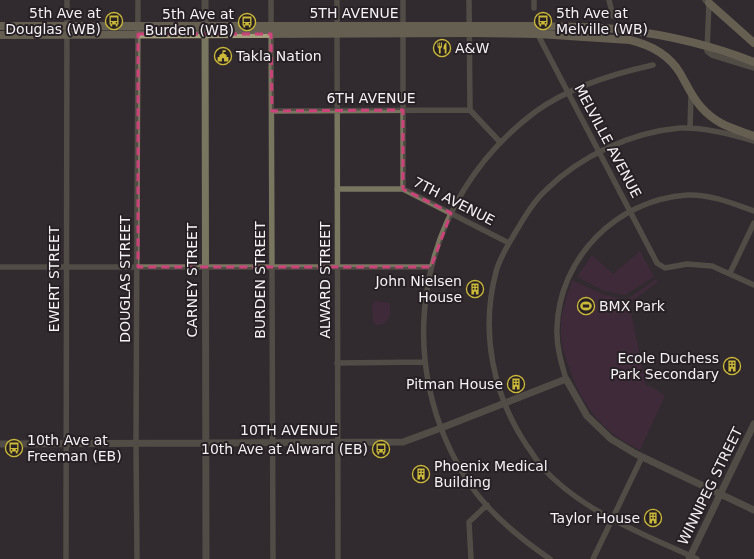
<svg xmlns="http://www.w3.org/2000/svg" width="754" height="559" viewBox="0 0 754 559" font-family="'DejaVu Sans',sans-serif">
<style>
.green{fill:#4e2b45}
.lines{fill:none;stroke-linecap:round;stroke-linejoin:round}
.minor{stroke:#797660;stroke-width:5.5}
.tertiary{stroke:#797660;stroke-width:7}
.secondary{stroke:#a5a07c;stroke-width:8}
.marked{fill:none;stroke:#cc437a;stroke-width:3;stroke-dasharray:8 5;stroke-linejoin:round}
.labels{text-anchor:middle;stroke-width:4;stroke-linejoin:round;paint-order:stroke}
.poi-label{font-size:14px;fill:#f5f1f4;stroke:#272025;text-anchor:end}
.street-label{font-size:14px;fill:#f5f1f4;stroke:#272025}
</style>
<rect width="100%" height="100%" fill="#312a2f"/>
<path class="green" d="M640,251L654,277L625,295L604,291L577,277L592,255L613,274Z
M656,279L658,282L629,303L646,385L652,387L665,396L640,450C600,431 581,404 568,364C562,349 559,331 562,315C564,303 569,291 572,280L605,295L626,300Z
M375,301L390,303V316L384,324L376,325L373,322L372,306Z"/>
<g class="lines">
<path class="minor" d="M271,0L273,559
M337,0L338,559
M469,0L470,110L500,142
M534,0V8
M609,0L613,16
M705,0L709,3L707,51L712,55L754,68
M537,33L657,263L665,268L687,264L712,266L754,285
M272,111L470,110
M690,128L691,95
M337,189H403L509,243
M403,189V0
M0,267H431
M730,273L754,223
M337,363L425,362
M566,379C561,362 556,345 557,328C559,258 616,200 687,195C710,194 732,203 754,211
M66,559L67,0
M137,559L136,443L138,0
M471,559L469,522L487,505
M550,559C521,539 491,515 471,486C388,363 417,200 535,112C569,87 612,74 653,65
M593,559L642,457
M697,559C644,534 582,512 541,466C536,460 532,452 527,446C493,395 480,332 496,272C499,259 508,245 515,233C524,218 533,202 546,190C580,156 632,132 680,128C704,127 731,134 754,141"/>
<path class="tertiary" d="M205,0L206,559
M0,444L403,442L441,428L566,379L587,416L611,439L636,454L754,510
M689,559L754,424"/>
<path class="secondary" d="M709,3L754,43
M0,26H533C564,27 595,26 625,30C668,35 713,46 754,62
M0,35L470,33L538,34L630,40C651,45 669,55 680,73C687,85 692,97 701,107C717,125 732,128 754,136"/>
</g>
<path d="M0 0H754V559H0ZM138,34H271L272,111L403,110V189L451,213L431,267H138Z" fill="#312a2f" fill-opacity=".55" fill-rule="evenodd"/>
<path class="marked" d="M138,34H271L272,111L403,110V189L451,213L431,267H138Z"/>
<defs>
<g id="bus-ring" transform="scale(0.9)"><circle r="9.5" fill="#272025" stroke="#cbb939" stroke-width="1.5"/><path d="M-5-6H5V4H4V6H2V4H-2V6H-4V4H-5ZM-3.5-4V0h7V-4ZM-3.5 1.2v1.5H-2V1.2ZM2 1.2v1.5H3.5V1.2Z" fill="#cbb939"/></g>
<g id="restaurant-ring" transform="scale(0.9)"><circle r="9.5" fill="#272025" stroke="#cbb939" stroke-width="1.5"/><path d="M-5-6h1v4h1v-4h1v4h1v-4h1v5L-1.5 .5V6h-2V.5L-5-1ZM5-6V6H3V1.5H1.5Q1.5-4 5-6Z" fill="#cbb939"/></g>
<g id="civic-ring" transform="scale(0.9)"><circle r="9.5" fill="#272025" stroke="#cbb939" stroke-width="1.5"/><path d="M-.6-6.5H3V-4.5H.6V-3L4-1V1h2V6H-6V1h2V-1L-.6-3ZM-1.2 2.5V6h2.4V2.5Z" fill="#cbb939"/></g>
<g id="building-ring" transform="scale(0.9)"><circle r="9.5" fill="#272025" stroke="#cbb939" stroke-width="1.5"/><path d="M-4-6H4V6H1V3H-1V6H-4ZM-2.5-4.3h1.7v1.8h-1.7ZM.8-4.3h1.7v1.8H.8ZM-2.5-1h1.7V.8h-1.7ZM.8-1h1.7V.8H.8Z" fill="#cbb939"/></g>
<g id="stadium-ring" transform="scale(0.9)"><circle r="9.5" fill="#272025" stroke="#cbb939" stroke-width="1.5"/><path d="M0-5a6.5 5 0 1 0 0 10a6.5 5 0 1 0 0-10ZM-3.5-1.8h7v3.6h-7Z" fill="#cbb939"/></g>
</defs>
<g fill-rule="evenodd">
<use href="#bus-ring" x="114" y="21"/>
<use href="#bus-ring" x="543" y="21"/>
<use href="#bus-ring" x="247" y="22"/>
<use href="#restaurant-ring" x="442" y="48"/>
<use href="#civic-ring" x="223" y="56"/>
<use href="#building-ring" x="475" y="289"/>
<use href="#stadium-ring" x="586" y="306"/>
<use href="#building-ring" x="732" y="366"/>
<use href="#building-ring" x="516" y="384"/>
<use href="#bus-ring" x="14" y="448"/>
<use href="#bus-ring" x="381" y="449"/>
<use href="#building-ring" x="421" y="474"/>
<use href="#building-ring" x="653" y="518"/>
</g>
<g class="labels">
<g class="poi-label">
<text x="101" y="18">5th Ave at<tspan x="101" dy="16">Douglas (WB)</tspan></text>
<text x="556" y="18" text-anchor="start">5th Ave at<tspan x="556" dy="16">Melville (WB)</tspan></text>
<text x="234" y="19">5th Ave at<tspan x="234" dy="16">Burden (WB)</tspan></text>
<text x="455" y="53" text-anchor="start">A&amp;W</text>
<text x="236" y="61" text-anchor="start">Takla Nation</text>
<text x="462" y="286">John Nielsen<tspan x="462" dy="16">House</tspan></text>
<text x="599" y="311" text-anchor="start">BMX Park</text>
<text x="719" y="363">Ecole Duchess<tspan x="719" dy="16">Park Secondary</tspan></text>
<text x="503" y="389">Pitman House</text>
<text x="27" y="445" text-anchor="start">10th Ave at<tspan x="27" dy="16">Freeman (EB)</tspan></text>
<text x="368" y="454">10th Ave at Alward (EB)</text>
<text x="434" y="471" text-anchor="start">Phoenix Medical<tspan x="434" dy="16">Building</tspan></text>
<text x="640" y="523">Taylor House</text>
</g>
<g class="street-label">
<text x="354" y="18">5TH AVENUE</text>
<text x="371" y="103">6TH AVENUE</text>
<text transform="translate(608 141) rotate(62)" y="5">MELVILLE AVENUE</text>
<text transform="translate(454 201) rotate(27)" y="5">7TH AVENUE</text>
<text transform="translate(54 279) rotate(-90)" y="5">EWERT STREET</text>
<text transform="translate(125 279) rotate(-90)" y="5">DOUGLAS STREET</text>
<text transform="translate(192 280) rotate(-90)" y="5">CARNEY STREET</text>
<text transform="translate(260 280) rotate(-90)" y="5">BURDEN STREET</text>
<text transform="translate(325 280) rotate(-90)" y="5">ALWARD STREET</text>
<text x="289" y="435">10TH AVENUE</text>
<text transform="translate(710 486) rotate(-64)" y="5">WINNIPEG STREET</text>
</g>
</g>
</svg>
